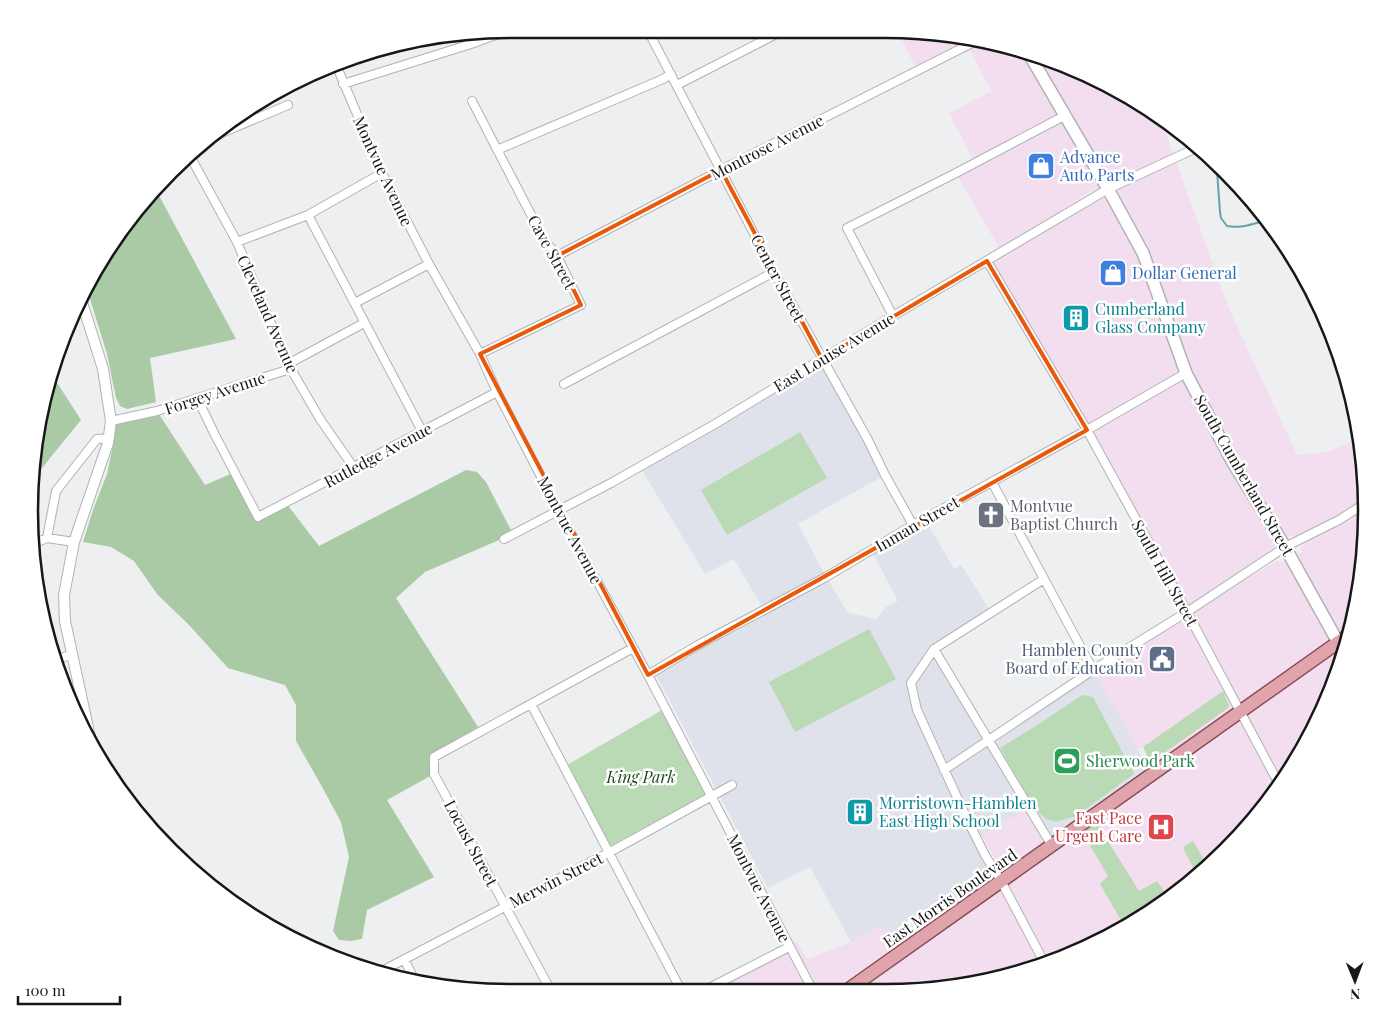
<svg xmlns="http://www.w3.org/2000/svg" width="1395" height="1021" viewBox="0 0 1395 1021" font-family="'Playfair Display',serif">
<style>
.commercial{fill:#f2deef}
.built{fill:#dfe2eb}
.green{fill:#bad9b5}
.forest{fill:#aacaa5}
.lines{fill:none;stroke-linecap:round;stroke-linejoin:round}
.stream{stroke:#68a0ad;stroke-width:2}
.minor-casing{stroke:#b1b2b3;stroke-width:10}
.tertiary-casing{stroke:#b1b2b3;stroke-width:12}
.secondary-casing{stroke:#b1b2b3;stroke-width:14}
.primary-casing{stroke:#8a4b54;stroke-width:15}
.minor{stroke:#fff;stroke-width:8}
.tertiary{stroke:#fff;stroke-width:10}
.secondary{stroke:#fff;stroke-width:11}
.primary{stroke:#dfa4ac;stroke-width:12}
.marked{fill:none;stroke:#e8590c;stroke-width:4;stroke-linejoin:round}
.labels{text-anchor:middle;stroke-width:5;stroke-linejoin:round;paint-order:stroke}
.street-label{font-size:16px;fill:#161717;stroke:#fff}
.shop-label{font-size:16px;fill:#366cbe;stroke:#fff;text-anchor:start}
.culture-label{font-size:16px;fill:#0d838f;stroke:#fff;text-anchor:start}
.worship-label{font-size:16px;fill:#5b616d;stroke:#fff;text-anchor:start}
.service-label{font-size:16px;fill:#4e5e75;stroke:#fff;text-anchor:end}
.leisure-label{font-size:16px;fill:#27864d;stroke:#fff;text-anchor:start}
.park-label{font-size:16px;font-style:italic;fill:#1d4817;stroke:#fff}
.health-label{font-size:16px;fill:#be3a42;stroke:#fff;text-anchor:end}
.rim{fill:none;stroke:#161717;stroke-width:2.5}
</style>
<rect width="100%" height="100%" fill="#eeeff1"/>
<path class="commercial" d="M897,30H916L1009,45L1152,110L1160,117L1229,309L1297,455L1328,452L1359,438L1365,479V497L1328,522L1295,537L1290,536L1188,605L1144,524L1098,444L1086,419L993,264V261L1084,208L1101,200L1093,190L1056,214L999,248L956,173L975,163L949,113L991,91L965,40L915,66Z
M1364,507L1362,573L1341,665L1302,751L1247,828L1178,893L1069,955L948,988L705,990L797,942L807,959L851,942L880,926L909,937L922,923L997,874L998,864L982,836L1027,809L1042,836L1043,841L1139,771L1150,760L1143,747L1138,750L1095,674L1179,616L1277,561L1282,562L1302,552L1301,547L1303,544Z"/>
<path class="built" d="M822,359L885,475L798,524L826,577L848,613L877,619L886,607L898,601L871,550L925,519L954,569L961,565L991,612L934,649L990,740L1093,670L1127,729L1151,775L1052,846L1029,808L977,839L997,874L922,922L899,945L880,926L851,942L810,867L768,888L654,671L764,610L734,559L705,574L640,467Z"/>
<path class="green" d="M800,432L827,478L727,535L701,490Z
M869,629L896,679L795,732L769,682Z
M1223,691L1229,706L1228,708L1153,761H1150L1143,747Z
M1082,695L1093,697L1134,774L1076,816L1056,822L1046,819L1035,809L1000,748L1039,724Z
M662,710L706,794L610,846L567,765Z
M1096,822L1139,891L1157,881L1169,898L1123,924L1100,884L1108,876L1082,832Z
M1193,841L1207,865L1197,875L1183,848L1184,846Z"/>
<path class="forest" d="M155,188L236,339L150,358L156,402L127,409L120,406L116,398L107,354L86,286L148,193Z
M54,378L81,420L33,479V447Z
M157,411L205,485L235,472L258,516L286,503L319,546L466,470L477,472L486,482L513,534L425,572L396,598L478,727L451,743L434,757V774L387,800L434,877L367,910L362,939L350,941L339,940L333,931L349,857L341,822L321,785L296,741V705L285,685L228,668L189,625L157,594L134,561L111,547L83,542L93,510L107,474L114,441L116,419Z"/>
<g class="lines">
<path class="stream" d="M1217,171L1220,212L1221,218L1227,226C1241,229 1255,223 1268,220"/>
<g class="minor-casing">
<path id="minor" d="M647,29L774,272L868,440L885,475L913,525
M337,67L382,173L429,264L480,354L497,392L559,511L648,675L812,989
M343,84L471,44L512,29
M677,85L786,29
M472,101L543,238L557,256L581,305L480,354
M212,137L288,105
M497,150L663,79L671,74
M190,156L237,242L288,364L320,419L354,468
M308,215L422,431
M237,242L308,215L382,173
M557,256L721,170L978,40
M987,261L1087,430L1187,612L1279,784
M355,303L429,264
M893,316L847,228L956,173L1064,116
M564,384L774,272
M197,398L215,435L258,517L497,392
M111,421L157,411L287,370L288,364L364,323
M992,482L1093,670
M47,538L56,491L97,439L109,438
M504,539L611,483L715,424L893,316L1108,189L1194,149
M33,544L47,538L74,542
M1044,579L934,649L911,683L917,710L967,819L985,855L1001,881L1044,962
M934,649L1052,846
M56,659L72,655
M648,675L698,645L826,577L913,525L1087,430L1186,373
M531,704L681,990
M944,770L1093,670L1187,612L1285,547L1339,520L1364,504
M404,959L415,981
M378,973L610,852L732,785
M705,990L789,947
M551,991L434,774V757L633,648"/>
</g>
<g class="tertiary-casing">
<path id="tertiary" d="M80,296L103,369L111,421L108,443L74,542L64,595L65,621L90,737"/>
</g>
<g class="secondary-casing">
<path id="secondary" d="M1029,54L1108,189L1143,253L1186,373L1232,461L1285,547L1344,653"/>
</g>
<g class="primary-casing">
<path id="primary" d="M849,989L1347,636"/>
</g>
<use href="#minor" class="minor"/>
<use href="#tertiary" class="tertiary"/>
<use href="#secondary" class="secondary"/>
<use href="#primary" class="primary"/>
</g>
<path class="marked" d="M721,170L822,359L987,261L1087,430L648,675L480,354L581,305L557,256Z"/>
<defs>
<g id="shop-square" transform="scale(1.4375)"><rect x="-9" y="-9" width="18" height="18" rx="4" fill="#3f7fe0" stroke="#fff"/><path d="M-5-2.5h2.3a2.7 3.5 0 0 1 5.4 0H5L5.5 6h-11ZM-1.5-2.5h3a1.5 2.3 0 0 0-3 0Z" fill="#fff"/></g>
<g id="building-square" transform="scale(1.4375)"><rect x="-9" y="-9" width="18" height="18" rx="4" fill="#0f9aa8" stroke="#fff"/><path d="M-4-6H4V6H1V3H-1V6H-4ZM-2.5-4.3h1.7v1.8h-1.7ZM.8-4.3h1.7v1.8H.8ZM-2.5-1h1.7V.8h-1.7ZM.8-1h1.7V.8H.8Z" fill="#fff"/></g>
<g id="church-square" transform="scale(1.4375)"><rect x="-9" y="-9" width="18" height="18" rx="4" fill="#6b7280" stroke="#fff"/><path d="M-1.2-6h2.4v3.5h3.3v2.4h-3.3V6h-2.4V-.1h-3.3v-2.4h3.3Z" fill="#fff"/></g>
<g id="civic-square" transform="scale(1.4375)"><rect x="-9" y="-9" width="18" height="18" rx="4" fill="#5c6f8a" stroke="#fff"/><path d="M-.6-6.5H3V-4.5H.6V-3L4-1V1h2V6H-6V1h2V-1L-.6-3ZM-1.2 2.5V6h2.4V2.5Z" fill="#fff"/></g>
<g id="stadium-square" transform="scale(1.4375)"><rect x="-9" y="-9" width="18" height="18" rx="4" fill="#2e9e5b" stroke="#fff"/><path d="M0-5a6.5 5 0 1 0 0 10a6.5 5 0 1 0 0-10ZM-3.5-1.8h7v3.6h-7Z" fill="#fff"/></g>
<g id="hospital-square" transform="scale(1.4375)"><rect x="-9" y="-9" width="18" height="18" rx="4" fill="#e0444e" stroke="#fff"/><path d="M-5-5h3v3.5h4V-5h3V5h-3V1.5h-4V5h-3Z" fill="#fff"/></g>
</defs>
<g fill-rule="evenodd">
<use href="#shop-square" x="1041" y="166"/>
<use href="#shop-square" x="1113" y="273"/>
<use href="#building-square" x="1076" y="318"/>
<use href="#church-square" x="991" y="515"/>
<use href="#civic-square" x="1162" y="659"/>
<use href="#stadium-square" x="1067" y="761"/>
<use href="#building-square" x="860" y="812"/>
<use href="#hospital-square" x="1161" y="827"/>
</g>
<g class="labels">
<g class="street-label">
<text transform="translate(767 147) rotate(-27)" y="6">Montrose Avenue</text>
<text transform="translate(383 171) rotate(65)" y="6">Montvue Avenue</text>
<text transform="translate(552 252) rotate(61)" y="6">Cave Street</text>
<text transform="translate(778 278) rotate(62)" y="6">Center Street</text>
<text transform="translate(268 314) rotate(66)" y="6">Cleveland Avenue</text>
<text transform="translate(834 352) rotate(-31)" y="6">East Louise Avenue</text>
<text transform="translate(215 393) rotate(-18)" y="6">Forgey Avenue</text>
<text transform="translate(378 455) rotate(-28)" y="6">Rutledge Avenue</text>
<text transform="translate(1244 475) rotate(60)" y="6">South Cumberland Street</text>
<text transform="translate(917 524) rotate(-30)" y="6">Inman Street</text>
<text transform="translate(570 530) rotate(62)" y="6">Montvue Avenue</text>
<text transform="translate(1165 573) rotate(61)" y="6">South Hill Street</text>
<text transform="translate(471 843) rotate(62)" y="6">Locust Street</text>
<text transform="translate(556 880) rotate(-27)" y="6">Merwin Street</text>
<text transform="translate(759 888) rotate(63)" y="6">Montvue Avenue</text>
<text transform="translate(950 898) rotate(-35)" y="6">East Morris Boulevard</text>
</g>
<g class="shop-label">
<text x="1060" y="163">Advance<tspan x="1060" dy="18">Auto Parts</tspan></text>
<text x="1132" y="279">Dollar General</text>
</g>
<g class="culture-label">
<text x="1095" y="315">Cumberland<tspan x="1095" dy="18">Glass Company</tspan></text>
<text x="879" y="809">Morristown-Hamblen<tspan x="879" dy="18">East High School</tspan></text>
</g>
<g class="worship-label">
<text x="1010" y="512">Montvue<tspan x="1010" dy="18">Baptist Church</tspan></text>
</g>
<g class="service-label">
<text x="1143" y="656">Hamblen County<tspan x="1143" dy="18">Board of Education</tspan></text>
</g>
<g class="leisure-label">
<text x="1086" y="767">Sherwood Park</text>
</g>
<g class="park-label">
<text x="641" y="783">King Park</text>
</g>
<g class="health-label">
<text x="1142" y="824">Fast Pace<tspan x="1142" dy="18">Urgent Care</tspan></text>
</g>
</g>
<path d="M0 0H1395V1021H0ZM511 38H885A473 473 0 0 1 1358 511V511A473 473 0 0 1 885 984H511A473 473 0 0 1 38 511V511A473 473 0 0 1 511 38Z" fill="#fff" fill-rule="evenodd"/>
<path class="rim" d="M511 38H885A473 473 0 0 1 1358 511V511A473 473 0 0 1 885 984H511A473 473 0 0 1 38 511V511A473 473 0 0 1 511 38Z"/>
<g transform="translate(1355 981) rotate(179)" stroke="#ffffff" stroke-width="4" paint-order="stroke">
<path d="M0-4L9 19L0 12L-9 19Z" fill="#161717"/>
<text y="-8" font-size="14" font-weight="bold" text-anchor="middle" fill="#161717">N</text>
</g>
<path d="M18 996v8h102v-8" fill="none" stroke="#161717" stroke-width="2.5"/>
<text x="25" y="996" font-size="15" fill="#161717" stroke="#ffffff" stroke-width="4" paint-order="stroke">100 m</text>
</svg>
